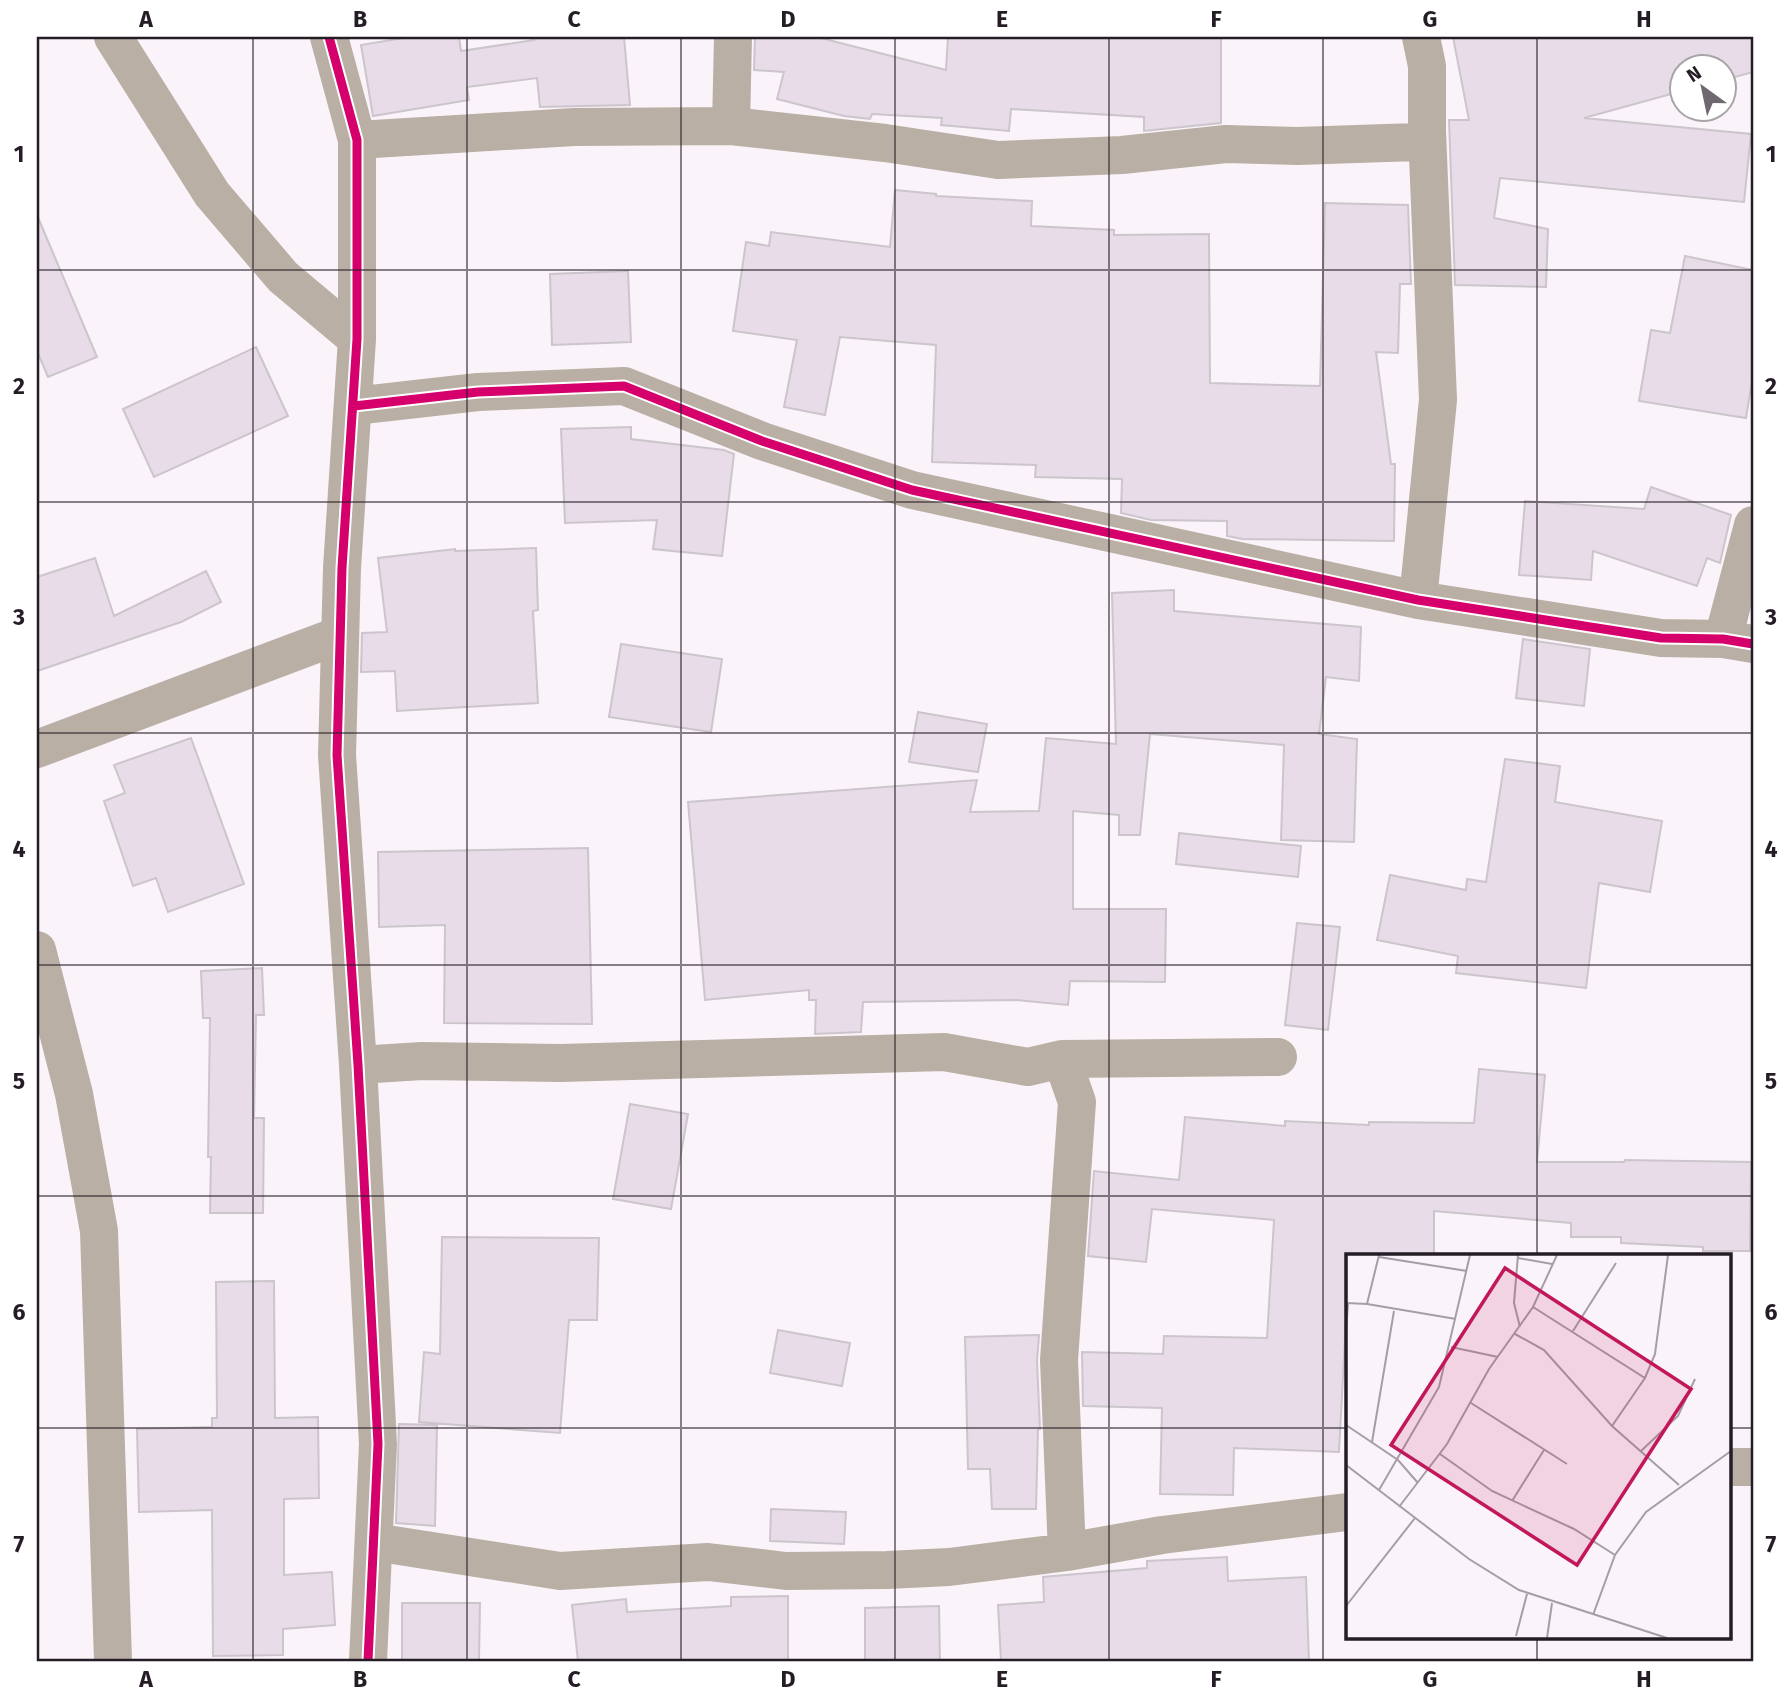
<svg xmlns="http://www.w3.org/2000/svg" width="1790" height="1698" viewBox="0 0 1790 1698" font-family="'Fira Sans',sans-serif">
<style>
.building{fill:#e7dce7;stroke:#ccc5cc;stroke-width:2}
.lines{fill:none;stroke-linecap:round;stroke-linejoin:round}
.minor{stroke:#baafa4;stroke-width:38}
.cycleway-casing{stroke:#fff;stroke-width:13}
.cycleway{stroke:#d6006c;stroke-width:9}
.grid{fill:none;stroke:#251d25;stroke-width:2;stroke-opacity:0.55}
.inset-road{fill:none;stroke:#a59ea5;stroke-width:2}
.view{fill:#c2185b;fill-opacity:0.15;stroke:#c2185b;stroke-width:3.5}
.inset-edge{fill:none;stroke:#251d25;stroke-width:3.5}
.neatline{fill:none;stroke:#251d25;stroke-width:2.5}
.grid-label{font-size:23px;text-anchor:middle;font-weight:bold;fill:#251d25}
</style>
<rect width="100%" height="100%" fill="#faf4fa"/>
<path class="building" d="M409,37H459L461,51L534,40L533,37H624L630,105L540,107L537,78L467,87L469,100L373,116L361,45Z
M755,37H817L946,70L948,37H1221V123L1144,131V117L1011,109L1009,131L941,125L942,118L872,114L870,119L844,116L777,99L784,72L754,70Z
M1453,37H1753V72L1724,80V66H1682V91L1584,118L1751,134L1744,202L1500,178L1494,218L1548,229L1546,287L1455,285L1449,120H1469Z
M895,190L936,194V196L1032,201L1031,226L1114,230V235L1209,234L1210,383L1320,386L1325,203L1408,205L1411,284H1400L1398,353L1376,352L1391,464H1395L1394,541L1242,539L1227,536V521L1151,520L1121,513L1122,479L1035,477L1036,465L932,462L936,345L840,337L825,415L784,407L797,340L733,331L746,242L769,246L771,232L890,247Z
M37,215L97,357L48,377L37,351Z
M1685,256L1753,270V375L1746,418L1639,401L1651,330L1670,333Z
M628,271L631,342L552,345L550,274Z
M256,347L288,416L154,477L123,409Z
M631,427V439L724,450L734,454L722,556L653,549L657,520L565,523L561,429Z
M1651,487L1731,515L1720,563L1707,558L1697,586L1593,551L1591,580L1519,575L1525,501L1644,509Z
M536,548L538,610L533,611L538,703L397,711L395,671L361,672L362,633L387,632L378,558L455,549V551Z
M95,558L114,616L206,571L221,602L181,622L37,671V577Z
M1174,590V611L1361,627L1359,681L1326,677L1319,734L1357,739L1354,842L1281,840L1284,745L1150,734L1140,835H1119V815L1073,811V909H1166L1165,982L1070,981L1068,1005L1016,1000L863,1002L861,1032L815,1034L816,1000H809V990L705,1000L688,802L977,780L970,812L1039,811L1046,738L1116,744L1112,593Z
M1523,639L1590,649L1584,706L1516,698Z
M621,644L722,659L711,732L609,717Z
M918,712L987,724L978,772L909,762Z
M191,738L244,884L168,912L156,878L133,886L104,801L125,793L114,765Z
M1505,759L1560,766L1555,802L1662,821L1650,892L1599,883L1586,988L1456,973L1458,956L1377,940L1390,875L1466,890L1467,879L1486,882Z
M1179,833L1301,846L1298,877L1176,864Z
M588,848L592,1024L444,1023L445,925L379,927L378,852Z
M1297,923L1340,927L1328,1030L1285,1025Z
M262,968L264,1015H256L254,1118H264L263,1213H210L211,1157H208L210,1018H203L201,971Z
M1479,1069L1545,1075L1537,1162H1624L1625,1160L1751,1162L1750,1251H1703V1247L1621,1243V1237H1571V1223L1434,1211V1255H1347V1301L1339,1452L1234,1448L1233,1495L1160,1494L1162,1408L1083,1406L1082,1352L1163,1354L1164,1336L1267,1338L1274,1220L1152,1209L1146,1262L1088,1256L1094,1171L1179,1180L1185,1117L1285,1126V1121L1369,1125V1122L1474,1123Z
M630,1104L688,1114L671,1209L613,1199Z
M442,1237L599,1238L597,1320H569L560,1433L419,1422L424,1352L440,1354Z
M274,1281L275,1418L318,1417L319,1498L284,1499V1575L332,1572L335,1625L283,1629V1655L213,1656L212,1510L139,1512L137,1429L212,1427V1418H217L216,1282Z
M778,1330L850,1343L842,1386L770,1373Z
M1039,1335L1037,1361L1040,1429H1038L1036,1509H992L990,1469H968L965,1337Z
M399,1424L437,1425L435,1526L396,1523Z
M771,1509L846,1512L844,1544L770,1541Z
M1227,1557L1228,1581L1306,1577L1309,1661H1001L998,1605L1044,1602L1043,1577L1147,1568V1561Z
M788,1596V1661H578L572,1605L626,1599L627,1612L731,1606V1597Z
M402,1603H480L479,1661H402Z
M939,1606L940,1661H865V1608Z"/>
<g class="lines">
<path class="minor" d="M113,37L212,194L283,277L357,339
M329,37L357,140V339L342,568L337,755L358,1065L378,1444L368,1661
M731,126L733,37
M357,140L574,127L731,126L885,143L998,160L1122,155L1226,144L1298,146L1416,142L1427,131V66L1421,37
M354,406L478,392L624,386L762,441L912,490L1418,600L1661,638L1723,639L1753,644
M1418,600L1438,400L1427,131
M1723,639L1753,525
M37,749L340,635
M37,950L74,1094L99,1231L113,1661
M1062,1059L1077,1102L1059,1360L1067,1552
M358,1065L422,1061L561,1063L944,1052L1028,1067L1062,1059L1278,1057
M1729,1467H1753
M374,1542L560,1571L708,1562L786,1571L887,1570L949,1567L1067,1552L1162,1535L1347,1512"/>
<g class="cycleway-casing">
<path id="cycleway" d="M329,37L357,140V339L342,568L337,755L358,1065L378,1444L368,1661
M354,406L478,392L624,386L762,441L912,490L1418,600L1661,638L1723,639L1753,644"/>
</g>
<use href="#cycleway" class="cycleway"/>
</g>
<path class="grid" d="M253,37V1661M467,37V1661M681,37V1661M895,37V1661M1109,37V1661M1323,37V1661M1537,37V1255M37,270H1753M37,502H1753M37,733H1753M37,965H1753M37,1196H1753M37,1428H1347M1729,1428H1753M1537,1637V1661"/>
<g transform="translate(1346 1254)">
<rect width="385" height="385" fill="#faf4fa"/>
<path class="inset-road" d="M172,1L168,49L174,73M33,3L121,17M172,4L206,10M0,49L21,50L33,1M21,50L110,65M187,53L299,124L309,100L322,1M0,75L2,50M227,77L270,9M169,80L198,96L266,172L333,231M105,93L152,103M125,149L221,210M0,171L52,206L72,229M266,172L299,124M26,188L48,57M295,197L332,162L349,125M94,200L146,237L228,275L269,301M0,211L123,305L173,336L321,384M33,236L93,133L124,1M166,247L198,196M53,253L101,190L143,115L187,53L211,1M0,352L69,264M247,361L269,301L300,258L385,197M170,382L181,340M201,384L206,349"/>
<path class="view" d="M159,14L345,135L231,311L45,191Z"/>
<rect width="385" height="385" class="inset-edge"/>
</g>
<rect width="1790" height="1698" fill="none" stroke="#ffffff" stroke-width="77"/>
<g transform="translate(1703 88) rotate(327)"><circle r="33" fill="#ffffff" stroke="#a8a5a8" stroke-width="2"/>
<path d="M0-5L12 26L0 18L-12 26Z" fill="#706870"/>
<text y="-10" font-size="19" font-weight="bold" text-anchor="middle" fill="#251d25">N</text>
</g>
<rect x="38" y="38" width="1714" height="1622" class="neatline"/>
<g class="grid-label">
<text x="146" y="27">A</text>
<text x="360" y="27">B</text>
<text x="574" y="27">C</text>
<text x="788" y="27">D</text>
<text x="1002" y="27">E</text>
<text x="1216" y="27">F</text>
<text x="1430" y="27">G</text>
<text x="1644" y="27">H</text>
<text x="19" y="162">1</text>
<text x="1771" y="162">1</text>
<text x="19" y="394">2</text>
<text x="1771" y="394">2</text>
<text x="19" y="625">3</text>
<text x="1771" y="625">3</text>
<text x="19" y="857">4</text>
<text x="1771" y="857">4</text>
<text x="19" y="1089">5</text>
<text x="1771" y="1089">5</text>
<text x="19" y="1320">6</text>
<text x="1771" y="1320">6</text>
<text x="19" y="1552">7</text>
<text x="1771" y="1552">7</text>
<text x="146" y="1687">A</text>
<text x="360" y="1687">B</text>
<text x="574" y="1687">C</text>
<text x="788" y="1687">D</text>
<text x="1002" y="1687">E</text>
<text x="1216" y="1687">F</text>
<text x="1430" y="1687">G</text>
<text x="1644" y="1687">H</text>
</g>
</svg>
